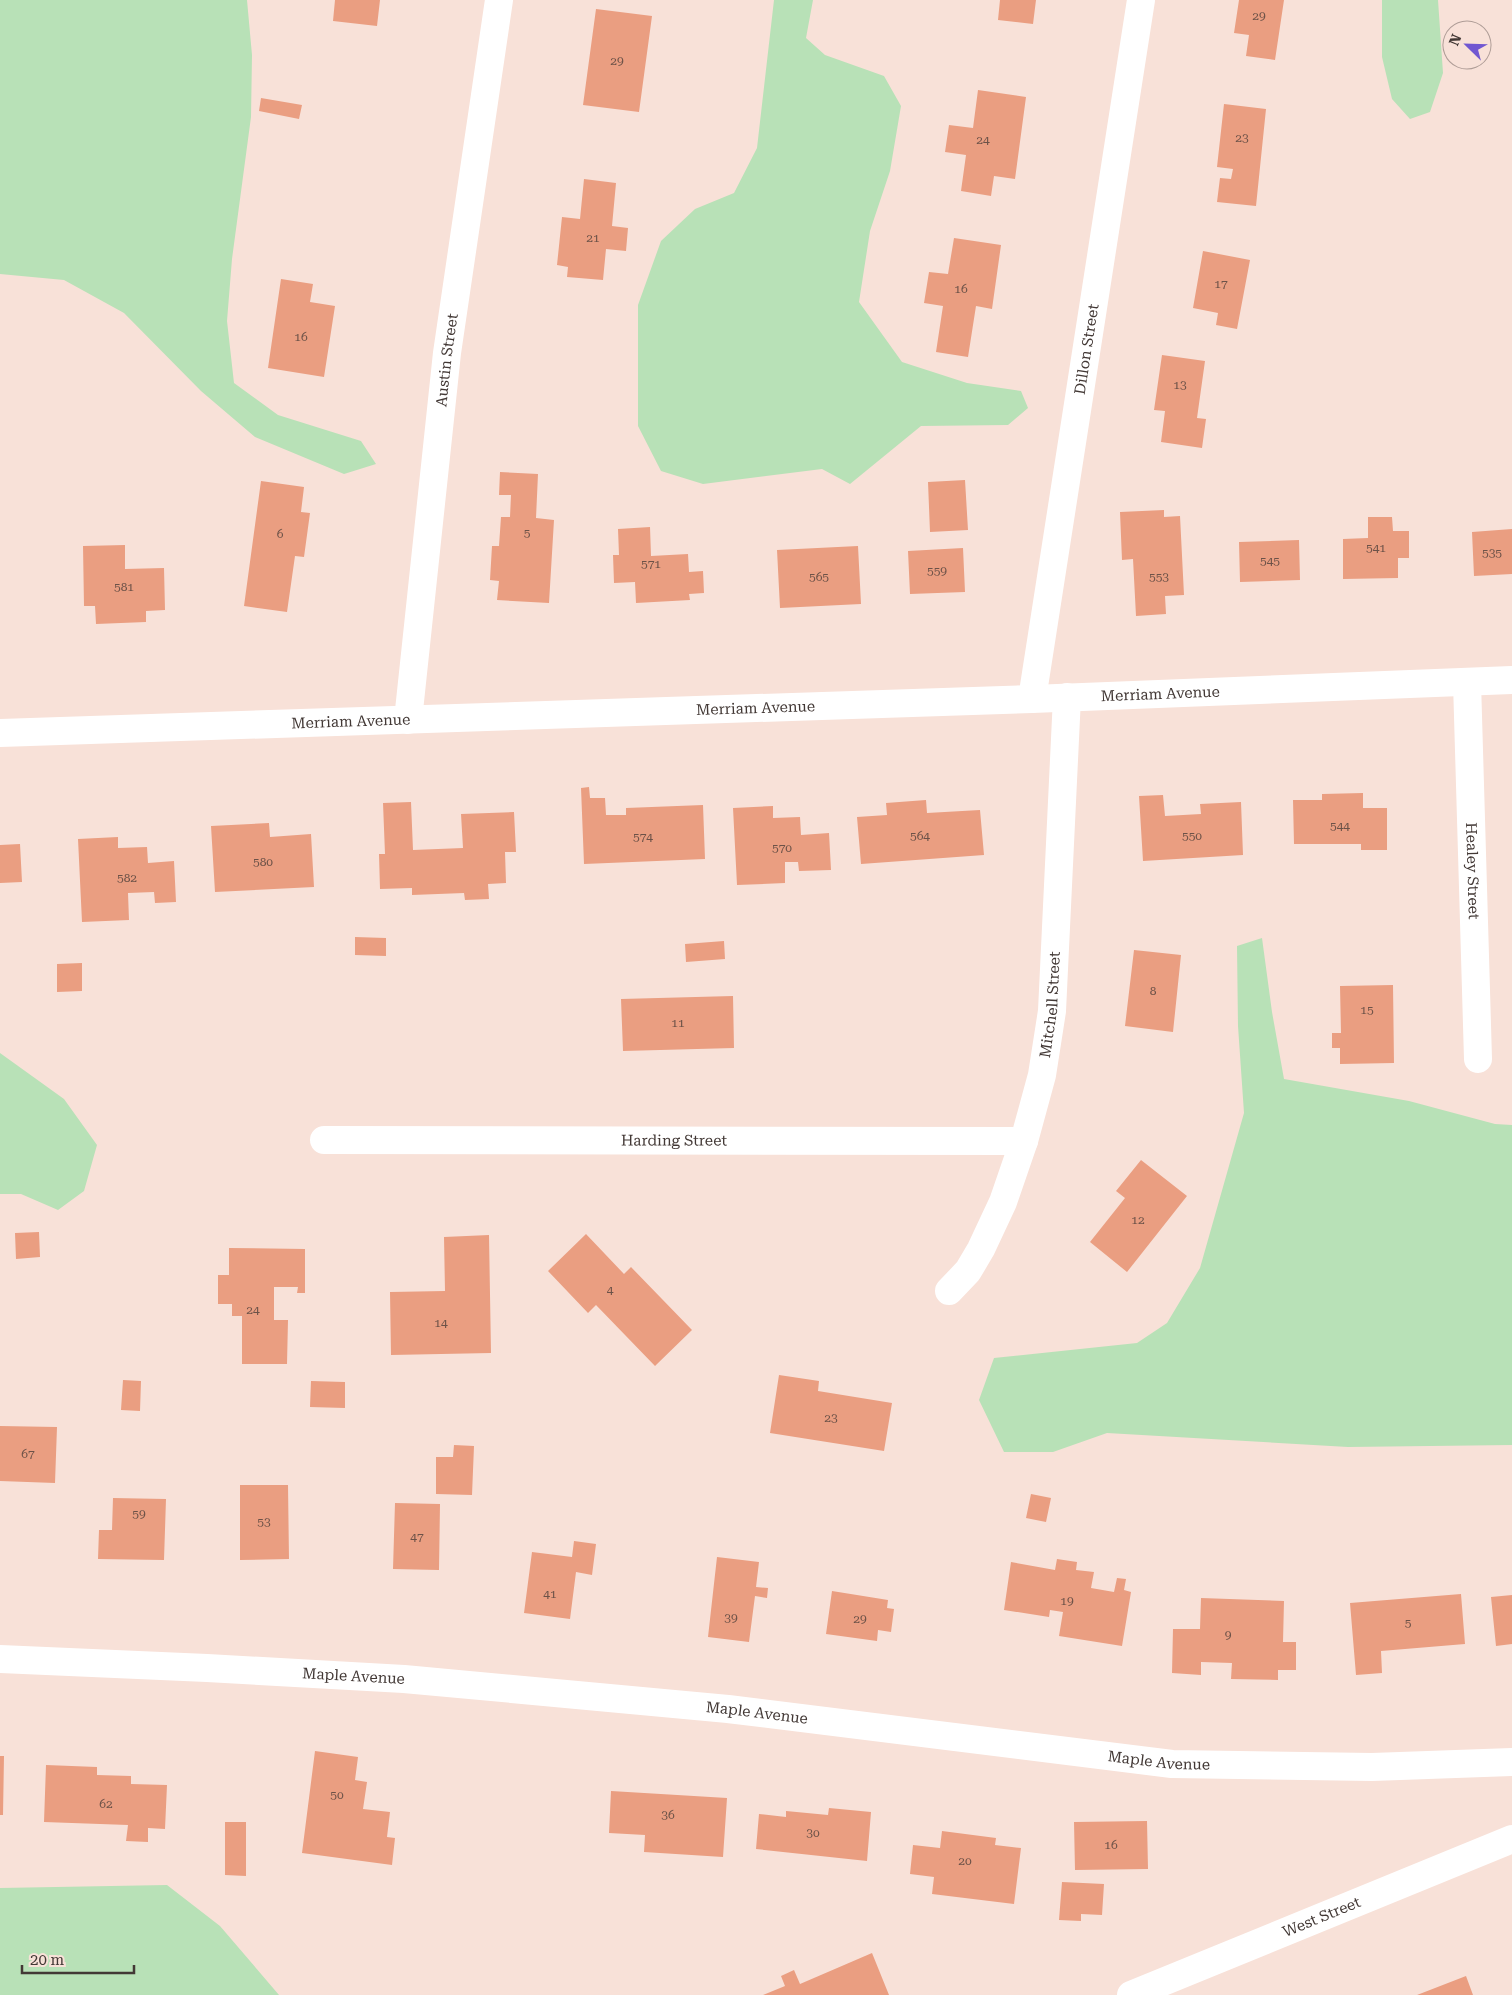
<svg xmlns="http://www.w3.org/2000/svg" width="1512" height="1995" viewBox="0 0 1512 1995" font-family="'Roboto Serif',serif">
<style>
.green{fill:#b8e1b7}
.building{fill:#ea9e81}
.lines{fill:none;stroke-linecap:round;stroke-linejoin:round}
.minor{stroke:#fff;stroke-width:28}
.tertiary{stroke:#fff;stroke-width:28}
.secondary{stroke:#fff;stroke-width:28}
.labels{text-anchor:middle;stroke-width:4;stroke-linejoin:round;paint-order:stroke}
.number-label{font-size:12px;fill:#6c5248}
.street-label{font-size:15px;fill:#423835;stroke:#f8e1d8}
</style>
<rect width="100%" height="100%" fill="#f8e1d8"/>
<path class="green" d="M0,0H247L252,55L251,117L232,259L227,321L234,383L278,415L361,441L376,464L344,474L255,437L201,391L124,313L64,280L0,274Z
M774,0H813L806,38L825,55L884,76L901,106L890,171L870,231L859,302L902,362L967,383L1021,391L1028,408L1008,425L921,426L850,484L822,469L703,484L661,471L638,426V305L661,241L695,209L734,193L757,148Z
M1382,0H1438L1443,73L1430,112L1410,119L1392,99L1382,57Z
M1262,938L1272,1012L1284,1079L1409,1101L1495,1124L1512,1125V1445L1348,1447L1107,1433L1053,1452H1004L979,1400L994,1358L1137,1343L1167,1323L1200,1268L1244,1113L1238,1026L1237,946Z
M0,1053L64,1099L97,1145L84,1191L58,1210L21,1194H0Z
M167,1885L220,1926L279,1995H0V1888Z"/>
<path class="building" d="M335,0H380L377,26L333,21Z
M1000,0H1036L1033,24L998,20Z
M1239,0H1284L1275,60L1246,56L1249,35L1234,33Z
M596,9L652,16L639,112L583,105Z
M978,90L1026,97L1015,179L994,176L991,196L961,191L966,155L945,152L949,125L973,128Z
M261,98L302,105L299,119L259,111Z
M1224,104L1266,109L1256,206L1217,202L1220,178L1231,179L1233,169L1217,167Z
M584,179L616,183L612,226L628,228L626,251L606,249L603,280L567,277L568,267L557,265L562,217L580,219Z
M954,238L1001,245L992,309L976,306L968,357L936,352L943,306L924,303L929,272L948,274Z
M1203,251L1250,260L1237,329L1216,325L1218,313L1193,308Z
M281,279L313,284L310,302L335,306L324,377L268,368Z
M1162,355L1205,361L1197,418L1206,419L1202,448L1161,442L1165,411L1154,410Z
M500,472L538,474L536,518L554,520L549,603L497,600L499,581L490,580L492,546H499L501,517H510L511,495H499Z
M965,480L968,530L930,532L928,482Z
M261,481L304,487L301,512L310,513L304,557L295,556L287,612L244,606Z
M1164,510V517L1180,516L1184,595L1165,596L1166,614L1136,616L1133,559L1122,560L1120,512Z
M1368,517H1392L1393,531H1409V558H1398V578L1343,579V539L1368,538Z
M650,527L651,556L688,554L689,572L703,571L704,593L689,594L690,600L636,603L635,582L614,583L613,555H619L618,529Z
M1512,529V574L1474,576L1472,532Z
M1299,540L1300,580L1240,582L1239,542Z
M125,545V569L164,568L165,610L146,611V622L96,624L95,606H84L83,546Z
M858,546L861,604L780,608L777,550Z
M963,548L965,592L910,594L908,551Z
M589,787L590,798H605L606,815H626V808L703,805L705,859L584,864L581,788Z
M1363,793V808H1387V850H1361V844H1294L1293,800H1322V794Z
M1163,795L1165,816L1201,814L1200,804L1241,802L1243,855L1143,861L1139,796Z
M926,800L927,813L980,810L984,855L861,864L857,817L887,815L886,803Z
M411,802L413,850L463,848L461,814L514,812L516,852H505L506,883L488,884L489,899L465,900L464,893L412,895V888L380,889L379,854H385L383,803Z
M773,806V818L800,817L801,835L829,833L831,870L799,871L798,862H785V883L737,885L733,808Z
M269,823L270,837L311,834L314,887L215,892L211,826Z
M118,837V848L147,847L148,863L174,861L176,902L155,903L154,892L128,893L129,920L82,922L78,839Z
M20,844L22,882L0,883V845Z
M355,937L386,938V956L355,955Z
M724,941L725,959L686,962L685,944Z
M1134,950L1181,955L1173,1032L1125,1026Z
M82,963V991L57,992V964Z
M1393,985L1394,1063L1340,1064V1048H1332V1033H1341L1340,986Z
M733,996L734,1048L623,1051L621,999Z
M1141,1160L1187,1196L1127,1272L1090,1242L1125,1198L1116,1191Z
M39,1232L40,1257L16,1259L15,1233Z
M586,1234L624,1274L631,1267L692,1330L655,1366L596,1305L588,1313L548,1271Z
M489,1235L491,1353L391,1355L390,1292L445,1291L444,1237Z
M229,1248L305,1249V1293H297L298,1287H274V1320H288L287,1364H242V1316H232V1304H218V1275H229Z
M779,1375L819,1381L818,1391L892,1403L884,1451L770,1433Z
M123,1380L141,1381L140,1411L121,1410Z
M311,1381L345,1382V1408L310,1407Z
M0,1426L57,1427L55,1483L0,1481Z
M454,1445L474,1446L472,1495L436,1494V1457H453Z
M240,1485H288L289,1559L240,1560Z
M1031,1494L1051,1498L1046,1522L1026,1518Z
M113,1498L166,1499L164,1560L98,1559L99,1530H112Z
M395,1503L440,1504L439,1570L393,1569Z
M574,1541L596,1544L592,1575L576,1572L570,1619L524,1613L532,1552L572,1557Z
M717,1557L759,1562L756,1587L768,1588L767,1598L755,1596L749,1642L708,1637Z
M1057,1559L1077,1562L1076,1570L1094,1572L1091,1588L1114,1592L1117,1578L1126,1579L1124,1590L1131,1592L1122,1646L1059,1636L1063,1612L1050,1610L1049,1617L1004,1610L1011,1562L1055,1570Z
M832,1591L888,1600L887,1608L894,1609L891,1632L878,1630L877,1641L826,1634Z
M1461,1594L1465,1644L1381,1651L1382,1673L1356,1675L1350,1603Z
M1512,1595V1644L1496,1646L1491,1597Z
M1201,1598L1284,1601L1283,1642H1296V1670H1278V1680L1231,1679L1232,1663L1201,1662V1675L1172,1673L1173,1629H1200Z
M315,1751L358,1757L355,1780L367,1782L363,1809L390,1812L387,1837L395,1838L392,1865L302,1853Z
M0,1756H4L3,1815H0Z
M46,1765L97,1767V1775L131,1776V1784L167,1785L165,1829L148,1828V1842L126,1841L128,1825L44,1822Z
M611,1791L727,1798L723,1857L644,1852L645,1835L609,1833Z
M829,1808L871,1812L867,1861L756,1849L759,1814L786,1817V1811L828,1815Z
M1147,1821L1148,1869L1075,1870L1074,1822Z
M225,1822H246V1876L225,1875Z
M942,1831L996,1838L995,1845L1021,1848L1014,1904L932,1894L934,1877L910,1874L913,1845L940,1848Z
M1062,1882L1104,1884L1102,1915L1081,1914V1921L1059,1920Z
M872,1953L889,1995H763L785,1986L781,1976L794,1970L800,1984Z
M1466,1976L1473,1995H1417Z"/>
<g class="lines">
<g class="minor">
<path id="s1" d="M1467,682L1478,1059"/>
<path id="s2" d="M1032,699L1141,0"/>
<path id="s3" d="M408,720L447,353L499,0"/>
<path id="s4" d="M324,1140L1024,1141"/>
<path id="s5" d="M949,1291L968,1271L981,1249L1003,1202L1024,1141L1042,1075L1052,1011L1067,697"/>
<path id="s6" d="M1131,1995L1512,1839"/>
</g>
<path class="tertiary" id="s7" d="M0,733L1032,699L1512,680"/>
<path class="secondary" id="s8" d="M0,1659L207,1668L404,1679L728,1709L1172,1764L1372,1767L1512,1762"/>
</g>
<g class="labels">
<g class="number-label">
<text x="1259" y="20">29</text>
<text x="617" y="65">29</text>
<text x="1242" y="142">23</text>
<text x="983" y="144">24</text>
<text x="593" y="242">21</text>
<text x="1221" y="288">17</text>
<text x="961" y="293">16</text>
<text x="301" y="341">16</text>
<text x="1180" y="389">13</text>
<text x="527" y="537">5</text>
<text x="280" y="538">6</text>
<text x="1376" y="552">541</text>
<text x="1492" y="557">535</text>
<text x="1270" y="565">545</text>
<text x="651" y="568">571</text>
<text x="937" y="575">559</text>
<text x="819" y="581">565</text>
<text x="1159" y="581">553</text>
<text x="124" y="591">581</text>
<text x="1340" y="830">544</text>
<text x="920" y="840">564</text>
<text x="1192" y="840">550</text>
<text x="643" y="841">574</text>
<text x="782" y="852">570</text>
<text x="263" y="866">580</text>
<text x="127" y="882">582</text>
<text x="1153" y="995">8</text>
<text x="1367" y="1014">15</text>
<text x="678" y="1027">11</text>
<text x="1138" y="1224">12</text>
<text x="610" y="1294">4</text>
<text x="253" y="1314">24</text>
<text x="441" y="1327">14</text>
<text x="831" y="1422">23</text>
<text x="28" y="1458">67</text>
<text x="139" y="1518">59</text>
<text x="264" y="1526">53</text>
<text x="417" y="1541">47</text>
<text x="550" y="1598">41</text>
<text x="1067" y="1605">19</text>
<text x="731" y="1622">39</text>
<text x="860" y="1623">29</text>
<text x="1408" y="1627">5</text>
<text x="1228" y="1639">9</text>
<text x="337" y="1799">50</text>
<text x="106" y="1808">62</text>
<text x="668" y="1819">36</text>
<text x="813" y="1837">30</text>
<text x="1111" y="1849">16</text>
<text x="965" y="1865">20</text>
</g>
<g class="street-label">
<text dy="5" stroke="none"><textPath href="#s2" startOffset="354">Dillon Street</textPath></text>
<text dy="5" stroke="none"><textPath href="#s3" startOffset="362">Austin Street</textPath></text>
<text dy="5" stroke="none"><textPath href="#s7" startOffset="1161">Merriam Avenue</textPath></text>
<text dy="5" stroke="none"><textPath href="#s7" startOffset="756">Merriam Avenue</textPath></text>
<text dy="5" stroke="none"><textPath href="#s7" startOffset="351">Merriam Avenue</textPath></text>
<text dy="5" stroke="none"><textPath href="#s1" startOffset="189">Healey Street</textPath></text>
<text dy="5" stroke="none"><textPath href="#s5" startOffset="309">Mitchell Street</textPath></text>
<text dy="5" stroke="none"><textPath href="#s4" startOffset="350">Harding Street</textPath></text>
<text dy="5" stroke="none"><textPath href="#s8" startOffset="354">Maple Avenue</textPath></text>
<text dy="5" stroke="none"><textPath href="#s8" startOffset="759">Maple Avenue</textPath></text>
<text dy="5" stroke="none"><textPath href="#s8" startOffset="1164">Maple Avenue</textPath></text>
<text dy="5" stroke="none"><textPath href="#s6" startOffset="206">West Street</textPath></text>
</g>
</g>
<g transform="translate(1467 45) rotate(293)"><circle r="24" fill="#f8e1d8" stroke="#af9d97"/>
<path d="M0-4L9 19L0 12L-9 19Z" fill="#7157d1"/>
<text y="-8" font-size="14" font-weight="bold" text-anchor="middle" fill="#423835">N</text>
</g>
<path d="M22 1965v8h112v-8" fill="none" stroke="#423835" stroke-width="2.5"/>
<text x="30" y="1965" font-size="15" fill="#423835" stroke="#f8e1d8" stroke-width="4" paint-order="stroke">20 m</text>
</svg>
